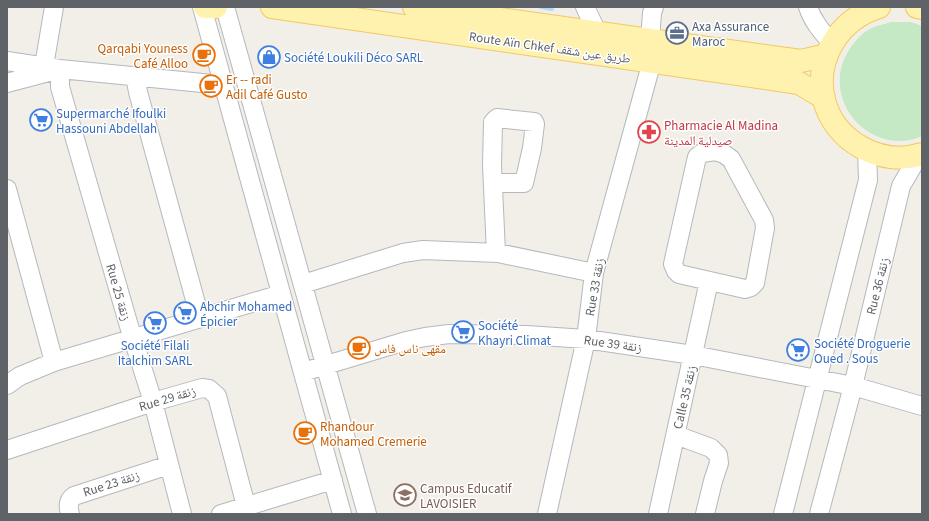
<svg xmlns="http://www.w3.org/2000/svg" width="929" height="521" viewBox="0 0 929 521" font-family="'Source Sans 3','Noto Naskh Arabic',sans-serif">
<style>
.green{fill:#c5e8c5}
.lines{fill:none;stroke-linecap:round;stroke-linejoin:round}
.stream{stroke:#aadaff;stroke-width:4}
.minor-casing{stroke:#b5b8bc;stroke-width:20}
.major-casing{stroke:#f2c960;stroke-width:24}
.minor{stroke:#fff;stroke-width:18}
.major{stroke:#fff2af;stroke-width:22}
.labels{text-anchor:middle;stroke-width:3;stroke-linejoin:round;paint-order:stroke}
.service-label{font-size:13px;fill:#4e5e75;stroke:#fff;text-anchor:start}
.street-label{font-size:13px;fill:#5f6368;stroke:#fff}
.food-label{font-size:13px;fill:#c56008;stroke:#fff;text-anchor:start}
.shop-label{font-size:13px;fill:#366cbe;stroke:#fff;text-anchor:start}
.health-label{font-size:13px;fill:#be3a42;stroke:#fff;text-anchor:start}
.education-label{font-size:13px;fill:#785e54;stroke:#fff;text-anchor:start}
</style>
<rect width="100%" height="100%" fill="#f1efe8"/>
<path class="green" d="M891,22H911L922,26V136C912,141 900,142 889,140C847,131 825,83 851,47C857,39 864,31 874,27C879,25 886,24 891,22Z"/>
<g class="lines">
<path class="stream" d="M541,7L552,9"/>
<g class="minor-casing">
<path id="minor" d="M202,7L342,514
M225,7L367,514
M585,7L597,32
M808,7C813,22 822,32 832,43
M650,40L652,13L654,7
M7,61L60,69L223,85
M44,66L54,7
M135,76L138,92L200,318
M7,83L60,69V87L129,326L153,402L182,514
M715,151L724,154L731,159L764,220L765,228L755,283L751,287L745,289L679,274L676,271L673,264L697,157L702,153Z
M493,183H524L532,148L535,124L534,122L497,118L493,122L492,165L496,253
M7,189L54,362
M303,284L403,253L423,250L498,253L594,273
M303,372L406,341L425,337L449,334L526,335L586,339L693,355L853,386L922,406
M7,385L20,376L54,362L281,294
M676,435L711,448L718,455L719,463L713,481L705,514
M7,450L153,402L202,388L209,389L217,396L246,506
M70,514C68,507 68,500 74,496L169,465
M221,514L333,480
M547,514L586,339L594,273L652,61
M658,514L709,281
M783,514L868,180L867,151
M819,514L853,386L901,186L919,155"/>
</g>
<g class="major-casing">
<path id="major" d="M205,7H216
M272,7L799,83L824,98
M414,7L801,61L827,55
M879,7C840,19 814,58 824,100C835,142 881,167 922,154
M917,7L922,8"/>
</g>
<use href="#minor" class="minor"/>
<use href="#major" class="major"/>
</g>
<defs>
<g id="office-ring" transform="scale(1.15)"><circle r="9.5" fill="#fff" stroke="#5c6f8a" stroke-width="1.5"/><path d="M-6-3h4V-5.5h4V-3h4V5H-6ZM-1-4.5V-3h2v-1.5ZM-6 0V1H6V0Z" fill="#5c6f8a"/></g>
<g id="cafe-ring" transform="scale(1.15)"><circle r="9.5" fill="#fff" stroke="#e8710a" stroke-width="1.5"/><path d="M-5.5-4.5H6V0H3Q3 3.5 0 3.5H-2.5Q-5.5 3.5-5.5 0ZM3-3.2v2h1.7v-2ZM-6 4.5H4V6H-6Z" fill="#e8710a"/></g>
<g id="shop-ring" transform="scale(1.15)"><circle r="9.5" fill="#fff" stroke="#3f7fe0" stroke-width="1.5"/><path d="M-5-2.5h2.3a2.7 3.5 0 0 1 5.4 0H5L5.5 6h-11ZM-1.5-2.5h3a1.5 2.3 0 0 0-3 0Z" fill="#3f7fe0"/></g>
<g id="supermarket-ring" transform="scale(1.15)"><circle r="9.5" fill="#fff" stroke="#3f7fe0" stroke-width="1.5"/><path d="M-6-5.5h2.5l.6 2H6L4.5 2H-2.5L-4.4-4H-6ZM-1.5 3.2a1.3 1.3 0 1 0 .1 0ZM3 3.2a1.3 1.3 0 1 0 .1 0Z" fill="#3f7fe0"/></g>
<g id="pharmacy-ring" transform="scale(1.15)"><circle r="9.5" fill="#fff" stroke="#e0444e" stroke-width="1.5"/><path d="M-2-6h4v4h4v4h-4v4h-4v-4h-4v-4h4Z" fill="#e0444e"/></g>
<g id="school-ring" transform="scale(1.15)"><circle r="9.5" fill="#fff" stroke="#8d6e63" stroke-width="1.5"/><path d="M0-5L7-2L0 1L-7-2ZM-4 1L0 2.5L4 1V4Q0 6-4 4Z" fill="#8d6e63"/></g>
</defs>
<g fill-rule="evenodd">
<use href="#office-ring" x="677" y="33"/>
<use href="#cafe-ring" x="204" y="55"/>
<use href="#shop-ring" x="269" y="57"/>
<use href="#cafe-ring" x="211" y="86"/>
<use href="#supermarket-ring" x="41" y="120"/>
<use href="#pharmacy-ring" x="649" y="132"/>
<use href="#supermarket-ring" x="185" y="313"/>
<use href="#supermarket-ring" x="155" y="323"/>
<use href="#supermarket-ring" x="463" y="332"/>
<use href="#cafe-ring" x="359" y="348"/>
<use href="#supermarket-ring" x="798" y="350"/>
<use href="#cafe-ring" x="305" y="433"/>
<use href="#school-ring" x="405" y="495"/>
</g>
<g class="labels">
<g class="service-label">
<text x="692" y="31">Axa Assurance<tspan x="692" dy="15">Maroc</tspan></text>
</g>
<g class="street-label">
<text transform="translate(550 47) rotate(8)" y="5">Route Aïn Chkef طريق عين شقف</text>
<text transform="translate(877 286) rotate(-76)" y="5">Rue 36 زنقة</text>
<text transform="translate(594 287) rotate(-80)" y="5">Rue 33 زنقة</text>
<text transform="translate(119 292) rotate(74)" y="5">Rue 25 زنقة</text>
<text transform="translate(613 343) rotate(8)" y="5">Rue 39 زنقة</text>
<text transform="translate(684 397) rotate(-77)" y="5">Calle 35 زنقة</text>
<text transform="translate(167 398) rotate(-17)" y="5">Rue 29 زنقة</text>
<text transform="translate(111 483) rotate(-18)" y="5">Rue 23 زنقة</text>
</g>
<g class="food-label">
<text x="188" y="53" text-anchor="end">Qarqabi Youness<tspan x="188" dy="15">Café Alloo</tspan></text>
<text x="226" y="84">Er -- radi<tspan x="226" dy="15">Adil Café Gusto</tspan></text>
<text x="374" y="353">مقهى ناس فاس</text>
<text x="320" y="431">Rhandour<tspan x="320" dy="15">Mohamed Cremerie</tspan></text>
</g>
<g class="shop-label">
<text x="284" y="62">Société Loukili Déco SARL</text>
<text x="56" y="118">Supermarché Ifoulki<tspan x="56" dy="15">Hassouni Abdellah</tspan></text>
<text x="200" y="311">Abchir Mohamed<tspan x="200" dy="15">Épicier</tspan></text>
<text x="478" y="330">Société<tspan x="478" dy="15">Khayri Climat</tspan></text>
<text x="814" y="348">Société Droguerie<tspan x="814" dy="15">Oued . Sous</tspan></text>
<text x="155" y="350" text-anchor="middle">Société Filali<tspan x="155" dy="15">Italchim SARL</tspan></text>
</g>
<g class="health-label">
<text x="664" y="130">Pharmacie Al Madina<tspan x="664" dy="15">صيدلية المدينة</tspan></text>
</g>
<g class="education-label">
<text x="420" y="493">Campus Educatif<tspan x="420" dy="15">LAVOISIER</tspan></text>
</g>
</g>
<rect width="929" height="521" fill="none" stroke="#5f6368" stroke-width="16"/>
</svg>
